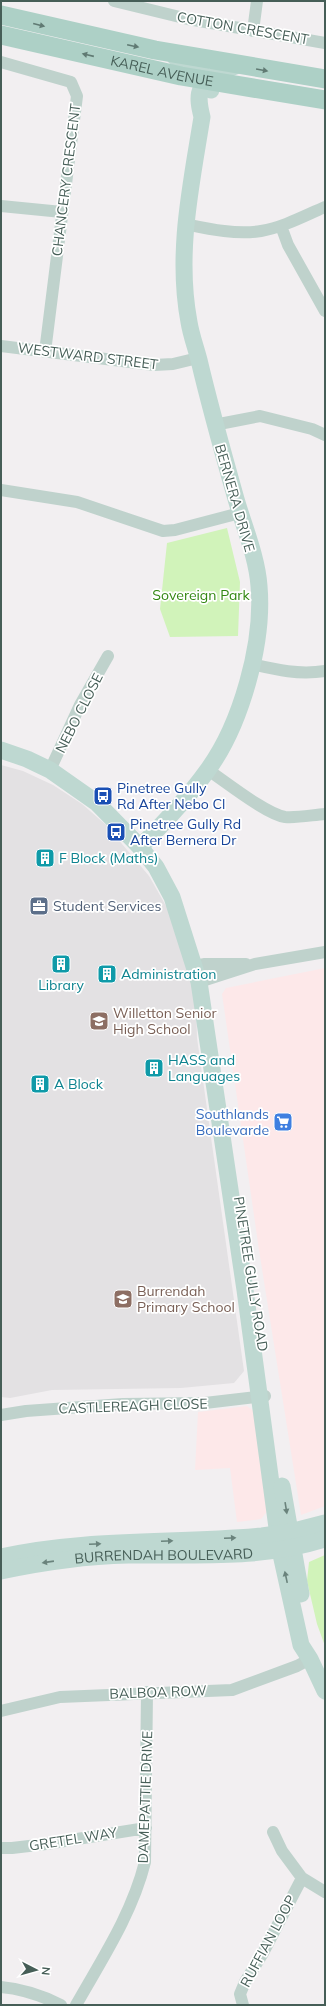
<svg xmlns="http://www.w3.org/2000/svg" width="326" height="2006" viewBox="0 0 326 2006" font-family="Mulish,sans-serif">
<style>
.commercial{fill:#fde8e9}
.education{fill:#e3e1e3}
.green{fill:#d1f3ba}
.lines{fill:none;stroke-linecap:round;stroke-linejoin:round}
.street{stroke:#bfd2cc;stroke-width:12}
.secondary{stroke:#bed8d1;stroke-width:17}
.primary{stroke:#add0c6;stroke-width:19}
.oneway{fill:#607a73}
.oneway2{fill:#6a837c}
.labels{text-anchor:middle;stroke-width:3.5;stroke-linejoin:round;paint-order:stroke}
.street-label{font-size:14px;fill:#465e57;stroke:#fff}
.park-label{font-size:14px;fill:#318610;stroke:#fff}
.transit-label{font-size:14px;fill:#164399;stroke:#fff;text-anchor:start}
.culture-label{font-size:14px;fill:#0d838f;stroke:#fff;text-anchor:start}
.service-label{font-size:14px;fill:#4e5e75;stroke:#fff;text-anchor:start}
.education-label{font-size:14px;fill:#785e54;stroke:#fff;text-anchor:start}
.shop-label{font-size:14px;fill:#366cbe;stroke:#fff;text-anchor:end}
</style>
<rect width="100%" height="100%" fill="#f2eff1"/>
<path class="commercial" d="M325,968V1506L301,1515L259,1250L222,994L226,988Z
M247,1406L256,1413L269,1509L261,1519L237,1522L230,1468L195,1470L198,1412Z"/>
<path class="education" d="M1,765L23,771L53,785L82,804L106,825L149,876L170,913L183,946L196,1004L197,1038L244,1371L234,1383L181,1388L52,1390L10,1398L1,1397Z"/>
<path class="green" d="M227,528L240,582L238,636L170,637L160,609L167,543Z
M325,1555V1646L317,1624L307,1581L309,1562Z"/>
<g class="lines">
<path class="street" d="M114,1L188,19L325,43
M253,31L257,1
M1,62L71,82L77,96L45,352
M1,206L62,212
M185,224C209,229 236,235 261,231C284,227 304,216 325,207
M281,226L288,245L325,311
M1,346L154,365L173,364L198,358
M214,425L260,416L312,429L325,435
M1,490L77,502L163,531L175,530L240,513
M251,664C277,670 299,675 325,671
M50,770L80,705L108,656
M208,770C226,782 266,814 285,817C298,818 312,815 325,814
M195,966L205,964H246
M199,982L255,964L325,952
M1,1415L26,1411L123,1404L205,1403L265,1396
M1,1711L60,1697L232,1690L297,1666L310,1659
M273,1832L282,1851L302,1878L325,1892
M1,1848H12L46,1844L146,1828
M1,1987C23,1989 41,1995 61,2005
M76,2005C102,1959 132,1914 145,1862L147,1692
M243,2005L240,1994L245,1982L263,1953L302,1878"/>
<g class="secondary">
<path d="M175,57C193,65 205,69 211,90"/>
<path d="M1,750L27,759L50,770L97,803L140,847L156,867L172,897L199,982L245,1290L280,1550L301,1645L310,1659L325,1691"/>
<path d="M140,847C164,823 187,799 207,771C241,725 264,643 259,586C257,557 244,527 236,499C223,453 210,407 199,360C196,348 191,335 189,322C176,253 191,186 202,117C200,109 197,97 201,89C206,77 227,69 238,65"/>
<path d="M282,1486L301,1594"/>
<path d="M1,1557C87,1538 175,1544 262,1536L290,1532L325,1523"/>
<path id="s1" d="M1,1571C43,1562 85,1556 128,1555C196,1554 259,1560 325,1539"/>
</g>
<g class="primary">
<path d="M1,15L155,50L325,79"/>
<path id="s2" d="M1,35L181,76L325,100"/>
</g>
</g>
<defs><path id="oneway-solid" d="M-6-.8H1V-3.2L6.5 0L1 3.2V.8H-6Z"/></defs>
<g class="oneway">
<use href="#oneway-solid" transform="translate(39 25) rotate(14)"/>
<use href="#oneway-solid" transform="translate(133 46) rotate(12)"/>
<use href="#oneway-solid" transform="translate(88 55) rotate(-167)"/>
<use href="#oneway-solid" transform="translate(262 70) rotate(10)"/>
</g>
<g class="oneway2">
<use href="#oneway-solid" transform="translate(286 1508) rotate(81)"/>
<use href="#oneway-solid" transform="translate(230 1538) rotate(-3)"/>
<use href="#oneway-solid" transform="translate(167 1541) rotate(-3)"/>
<use href="#oneway-solid" transform="translate(95 1544) rotate(-3)"/>
<use href="#oneway-solid" transform="translate(48 1562) rotate(172)"/>
<use href="#oneway-solid" transform="translate(286 1577) rotate(-102)"/>
</g>
<defs>
<g id="bus-square" transform="scale(1)"><rect x="-9" y="-9" width="18" height="18" rx="4" fill="#1a4fb4" stroke="#fff"/><path d="M-5-6H5V4H4V6H2V4H-2V6H-4V4H-5ZM-3.5-4V0h7V-4ZM-3.5 1.2v1.5H-2V1.2ZM2 1.2v1.5H3.5V1.2Z" fill="#fff"/></g>
<g id="building-square" transform="scale(1)"><rect x="-9" y="-9" width="18" height="18" rx="4" fill="#0f9aa8" stroke="#fff"/><path d="M-4-6H4V6H1V3H-1V6H-4ZM-2.5-4.3h1.7v1.8h-1.7ZM.8-4.3h1.7v1.8H.8ZM-2.5-1h1.7V.8h-1.7ZM.8-1h1.7V.8H.8Z" fill="#fff"/></g>
<g id="office-square" transform="scale(1)"><rect x="-9" y="-9" width="18" height="18" rx="4" fill="#5c6f8a" stroke="#fff"/><path d="M-6-3h4V-5.5h4V-3h4V5H-6ZM-1-4.5V-3h2v-1.5ZM-6 0V1H6V0Z" fill="#fff"/></g>
<g id="school-square" transform="scale(1)"><rect x="-9" y="-9" width="18" height="18" rx="4" fill="#8d6e63" stroke="#fff"/><path d="M0-5L7-2L0 1L-7-2ZM-4 1L0 2.5L4 1V4Q0 6-4 4Z" fill="#fff"/></g>
<g id="supermarket-square" transform="scale(1)"><rect x="-9" y="-9" width="18" height="18" rx="4" fill="#3f7fe0" stroke="#fff"/><path d="M-6-5.5h2.5l.6 2H6L4.5 2H-2.5L-4.4-4H-6ZM-1.5 3.2a1.3 1.3 0 1 0 .1 0ZM3 3.2a1.3 1.3 0 1 0 .1 0Z" fill="#fff"/></g>
</defs>
<g fill-rule="evenodd">
<use href="#bus-square" x="103" y="796"/>
<use href="#bus-square" x="116" y="832"/>
<use href="#building-square" x="45" y="858"/>
<use href="#office-square" x="39" y="906"/>
<use href="#building-square" x="61" y="964"/>
<use href="#building-square" x="107" y="974"/>
<use href="#school-square" x="99" y="1021"/>
<use href="#building-square" x="154" y="1068"/>
<use href="#building-square" x="40" y="1084"/>
<use href="#supermarket-square" x="283" y="1122"/>
<use href="#school-square" x="123" y="1299"/>
</g>
<g class="labels">
<g class="street-label">
<text transform="translate(243 28) rotate(10)" y="5">COTTON CRESCENT</text>
<text dy="5" stroke="none"><textPath href="#s2" startOffset="165">KAREL AVENUE</textPath></text>
<text transform="translate(66 180) rotate(-83)" y="5">CHANCERY CRESCENT</text>
<text transform="translate(88 356) rotate(7)" y="5">WESTWARD STREET</text>
<text transform="translate(235 498) rotate(74)" y="5">BERNERA DRIVE</text>
<text transform="translate(79 713) rotate(-63)" y="5">NEBO CLOSE</text>
<text transform="translate(251 1274) rotate(81)" y="5">PINETREE GULLY ROAD</text>
<text transform="translate(133 1406) rotate(-2)" y="5">CASTLEREAGH CLOSE</text>
<text dy="5" stroke="none"><textPath href="#s1" startOffset="164">BURRENDAH BOULEVARD</textPath></text>
<text transform="translate(158 1692) rotate(-2)" y="5">BALBOA ROW</text>
<text transform="translate(145 1797) rotate(-88)" y="5">DAMEPATTIE DRIVE</text>
<text transform="translate(73 1839) rotate(-9)" y="5">GRETEL WAY</text>
<text transform="translate(268 1941) rotate(-62)" y="5">RUFFIAN LOOP</text>
</g>
<g class="park-label">
<text x="201" y="600">Sovereign Park</text>
</g>
<g class="transit-label">
<text x="117" y="793">Pinetree Gully<tspan x="117" dy="16">Rd After Nebo Cl</tspan></text>
<text x="130" y="829">Pinetree Gully Rd<tspan x="130" dy="16">After Bernera Dr</tspan></text>
</g>
<g class="culture-label">
<text x="59" y="863">F Block (Maths)</text>
<text x="121" y="979">Administration</text>
<text x="61" y="990" text-anchor="middle">Library</text>
<text x="168" y="1065">HASS and<tspan x="168" dy="16">Languages</tspan></text>
<text x="54" y="1089">A Block</text>
</g>
<g class="service-label">
<text x="53" y="911">Student Services</text>
</g>
<g class="education-label">
<text x="113" y="1018">Willetton Senior<tspan x="113" dy="16">High School</tspan></text>
<text x="137" y="1296">Burrendah<tspan x="137" dy="16">Primary School</tspan></text>
</g>
<g class="shop-label">
<text x="269" y="1119">Southlands<tspan x="269" dy="16">Boulevarde</tspan></text>
</g>
</g>
<rect width="326" height="2006" fill="none" stroke="#465e57" stroke-width="4"/>
<g transform="translate(36 1970) rotate(96)" stroke="#ffffff" stroke-width="3" paint-order="stroke">
<path d="M0-3L7 15L0 10L-7 15Z" fill="#465e57"/>
<text y="-6" font-size="11" font-weight="bold" text-anchor="middle" fill="#465e57">N</text>
</g>
</svg>
